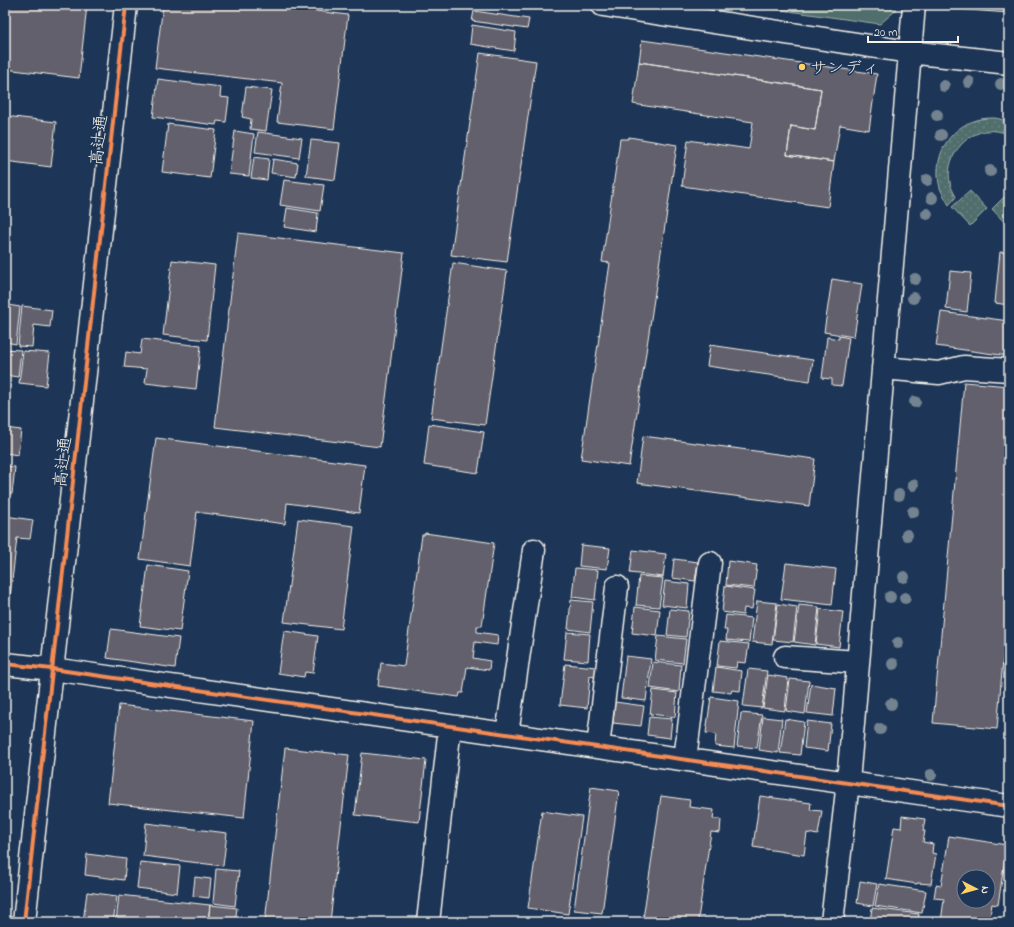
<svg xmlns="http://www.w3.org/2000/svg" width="1014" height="927" viewBox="0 0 1014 927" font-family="'Indie Flower','Klee One',sans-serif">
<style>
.grass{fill:url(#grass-dots);stroke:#a2b0aa}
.park{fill:#4f6e6c;stroke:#a2b0aa}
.building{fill:#62606c;stroke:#f4f1e8;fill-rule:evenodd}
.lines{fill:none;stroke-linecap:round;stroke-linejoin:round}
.street-casing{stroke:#f4f1e8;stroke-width:25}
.secondary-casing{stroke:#f4f1e8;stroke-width:25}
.street{stroke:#1d3557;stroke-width:22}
.secondary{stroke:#1d3557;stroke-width:22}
.cycleway-casing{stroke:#1d3557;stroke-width:6}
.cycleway{stroke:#f68b52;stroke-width:4}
.tree{fill:#73838f}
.poi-dot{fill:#ffd166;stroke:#1d3557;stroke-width:1.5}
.labels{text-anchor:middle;stroke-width:3;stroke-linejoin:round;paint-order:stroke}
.poi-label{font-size:17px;fill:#f4f1e8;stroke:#1d3557;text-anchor:start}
.street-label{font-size:17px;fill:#f4f1e8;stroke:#1d3557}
</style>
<defs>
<pattern id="grass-dots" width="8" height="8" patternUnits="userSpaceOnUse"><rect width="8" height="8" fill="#4f6e6c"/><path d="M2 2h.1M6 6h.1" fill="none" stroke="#698381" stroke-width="1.8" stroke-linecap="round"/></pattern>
</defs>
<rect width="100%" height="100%" fill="#1d3557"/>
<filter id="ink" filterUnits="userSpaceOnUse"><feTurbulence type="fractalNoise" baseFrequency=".025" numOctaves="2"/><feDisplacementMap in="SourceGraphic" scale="8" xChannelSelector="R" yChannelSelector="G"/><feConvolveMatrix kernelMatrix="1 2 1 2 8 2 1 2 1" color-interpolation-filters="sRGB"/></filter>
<g filter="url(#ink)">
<path class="grass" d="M995,118L1009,121V135C1002,131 993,130 985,131C960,136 942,164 952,189C953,192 955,194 956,197L949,205C946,199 942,194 940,188C932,159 947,128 977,120C983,118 989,118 995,118Z
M970,191L987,209L970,226L952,207Z
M1008,193L1009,225L1008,226L992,209Z"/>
<path class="park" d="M746,5H896L895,11L880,24Z"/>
<path class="building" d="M5,5H87L79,78L5,69Z
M163,5H268L348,15L334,129L277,122L282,83L155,68Z
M955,5H1009V13L955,9Z
M474,11L529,19L527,29L472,21Z
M472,25L516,32L514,51L470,44Z
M642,40L877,74L869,130L840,125L834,162L787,155L791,126L815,130L821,89L639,62Z
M480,53L536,61L507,262L451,255Z
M639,62L821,89L815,130L791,126L787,155L834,162L828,207L682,186L688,140L749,149L753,122L633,104Z
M158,79L221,87L220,97L229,98L226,122L217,121L216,125L153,117Z
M246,87L272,90L266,131L250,129L251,119L242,117Z
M5,116L56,122L51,167L5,161Z
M168,124L216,130L210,178L162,172Z
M235,131L254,134L249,176L229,174Z
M258,132L302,138L299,158L255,152Z
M629,137L677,145L629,466L581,459L610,263L602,262L620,139H628Z
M311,140L340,143L335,180L306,176Z
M254,157L269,159L267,180L251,178Z
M273,159L298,163L296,177L271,173Z
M284,180L324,185L320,211L280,205Z
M287,208L318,213L316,232L284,227Z
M238,233L404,253L380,447L215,427Z
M1000,252L1009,253V305L995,303Z
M172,260L215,265L207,340L163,335Z
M453,263L507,271L485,425L431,418Z
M950,271L971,273L967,312L946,309Z
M832,279L862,284L854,337L824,332Z
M8,305L20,307L16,344L5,342V327Z
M22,306L52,310L50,327L34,325L32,347L18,346Z
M941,312L1009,321V348L1008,356L936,346Z
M839,336L849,338L842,386L832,385V379L822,378L827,337L839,339Z
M142,339L201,346L196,389L145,383L147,369L124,367L126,352L140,354Z
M710,345L813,360L810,381L707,366Z
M5,349L21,350L18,377L5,375Z
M23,351L50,353L46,386L19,383Z
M964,382L1009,386V591L997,729L933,723Z
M429,424L484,432L478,473L424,465Z
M5,428L21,430L18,455L5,453Z
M643,436L815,459L809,506L637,483Z
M156,438L365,465L359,513L287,503L285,524L197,512L190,566L140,559Z
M5,466L15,467L12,494L5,493Z
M5,516L33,520L30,539L17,538L5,640Z
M298,519L354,526L341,629L284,622Z
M425,533L494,543L482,626H477V632L498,635L497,645L475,642L473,658L490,661L489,670L467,667L463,693H460L459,697L378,686L381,663L404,666L422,535H424Z
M581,545L610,548L607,569L579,566Z
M633,550L666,554L663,577L630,573Z
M674,559L698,562L695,581L672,578Z
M728,561L757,565L754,588L726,585Z
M786,563L836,569L832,605L781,599Z
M148,565L188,571L180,631L140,626Z
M575,568L598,570L595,600L572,597Z
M639,576L663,578L659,607L636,605Z
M665,581L689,584L687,608L662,605Z
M725,586L755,590L752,609L744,608L743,615L722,612Z
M571,600L593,602L590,632L568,629Z
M757,601L777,603L772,644L752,642Z
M778,604L797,607L793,642L773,640Z
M799,605L819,607L815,645L794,642Z
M635,607L660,610L657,636L632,633Z
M670,609L689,611L686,637L667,635Z
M820,609L843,612L839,647L816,644Z
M726,615L752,618L749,642L726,640L727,630H724Z
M111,629L179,638L175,668L107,658Z
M284,631L318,636L313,673L305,672L304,677L278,673Z
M567,632L590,634L588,661L564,659Z
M658,636L686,639L683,663L655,660Z
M720,641L749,644L746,663L737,662L736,668L717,666Z
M626,656L651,659L646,701L621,698Z
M653,662L681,665L679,692L650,688Z
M565,664L596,667L595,677L590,676L587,708L560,705Z
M716,667L742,671L740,691L732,690L731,693L713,691Z
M748,669L767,671L762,708L743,706Z
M768,675L788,678L785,711L763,708Z
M790,679L809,681L805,714L786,711Z
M811,684L836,688L833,716L807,713Z
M653,690L677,693L675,717L650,714Z
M711,697L739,701L734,748L715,746L716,734L706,733Z
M615,702L644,706L641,726L613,723Z
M5,705H8L5,729Z
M119,705L254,721L244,818L108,803Z
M741,713L762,715L757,748L737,746Z
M649,717L672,719L670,738L647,735Z
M763,717L782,719L778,753L759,750Z
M785,719L804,722L800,755L780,753Z
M807,721L831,724L828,751L804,748Z
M285,748L349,755L330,922H265Z
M362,753L426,760L419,822L355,815Z
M591,787L619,791L602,913L574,910Z
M661,796L690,800L689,807L714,810L713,819H721L720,833L711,832L698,919H706V922H660L643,919Z
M760,796L811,803L810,810L822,811L818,835L807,833L804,855L753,847Z
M542,811L582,817L568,914L528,908Z
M902,816L925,819L923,831H925L923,842L933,844L932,853L936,854L931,884L917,883V884L886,879L894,827L901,828Z
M146,823L227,833L223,866L143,856Z
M949,836L1007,845L998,905L992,904L989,922H941L944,899L934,898L936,885L941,886ZM964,877H988V901H964Z
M87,854L126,859L124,880L85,875Z
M140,862L180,866L177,893L137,888Z
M216,869L239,871L235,906L213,903Z
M195,877L211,879L209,898L193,896Z
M860,881L877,884L873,906L857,903Z
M879,884L926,891L922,913L875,906Z
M87,892L117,896L113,922H83Z
M119,895L210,905L208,922H116Z
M1009,896V922H1005Z
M210,905L237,908L235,922H208Z
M872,908L919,914L918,922H870Z"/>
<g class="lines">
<g class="street-casing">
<path id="street" d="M603,5L909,52L1009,63
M883,368L939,373L964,367L1009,370
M785,657L858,662
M5,664L52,669L1009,806
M507,734L534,550
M598,747L617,587
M685,759L710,563
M428,922L450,726
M832,922L848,782L914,5"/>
</g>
<g class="secondary-casing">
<path id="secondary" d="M24,922L126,5"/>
</g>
<use href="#street" class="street"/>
<use href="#secondary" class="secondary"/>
<g class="cycleway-casing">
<path id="cycleway" d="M5,664L52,669L1009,806
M24,922L126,5"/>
</g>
<use href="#cycleway" class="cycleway"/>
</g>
<g class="tree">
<circle cx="969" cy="82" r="6"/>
<circle cx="1001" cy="84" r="6"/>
<circle cx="944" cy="86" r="6"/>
<circle cx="937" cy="115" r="6"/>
<circle cx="941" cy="135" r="6"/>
<circle cx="990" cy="171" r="6"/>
<circle cx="927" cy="180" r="6"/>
<circle cx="932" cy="198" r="6"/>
<circle cx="927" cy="214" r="6"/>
<circle cx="915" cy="279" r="6"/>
<circle cx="913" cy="298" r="6"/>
<circle cx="915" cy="402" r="6"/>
<circle cx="913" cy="485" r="6"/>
<circle cx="899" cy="495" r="6"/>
<circle cx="913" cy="512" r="6"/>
<circle cx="907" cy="535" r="6"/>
<circle cx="904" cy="577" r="6"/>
<circle cx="890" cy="597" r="6"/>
<circle cx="905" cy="598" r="6"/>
<circle cx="898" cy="643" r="6"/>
<circle cx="893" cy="664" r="6"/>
<circle cx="891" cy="704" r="6"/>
<circle cx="880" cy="729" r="6"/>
<circle cx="931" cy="775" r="6"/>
</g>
</g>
<circle class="poi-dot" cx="802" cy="67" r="4"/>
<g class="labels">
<g class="poi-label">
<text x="810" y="73">サンディ</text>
</g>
<g class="street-label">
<text transform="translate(98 140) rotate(-84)" y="6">高辻通</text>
<text transform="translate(62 462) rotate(-84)" y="6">高辻通</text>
</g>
</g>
<rect width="1014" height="927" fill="none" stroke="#1d3557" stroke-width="20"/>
<rect x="10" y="10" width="994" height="907" fill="none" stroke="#f4f1e8" stroke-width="1.5" filter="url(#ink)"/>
<g transform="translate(976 889) rotate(96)"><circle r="19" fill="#1d3557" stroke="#738091"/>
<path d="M0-3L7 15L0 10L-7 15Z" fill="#ffd166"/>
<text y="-6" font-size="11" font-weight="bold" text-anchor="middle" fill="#f4f1e8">N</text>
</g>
<path d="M868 36v6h90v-6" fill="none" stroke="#f4f1e8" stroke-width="2"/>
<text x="874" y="36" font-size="12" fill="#f4f1e8" stroke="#1d3557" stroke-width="3" paint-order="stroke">20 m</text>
</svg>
